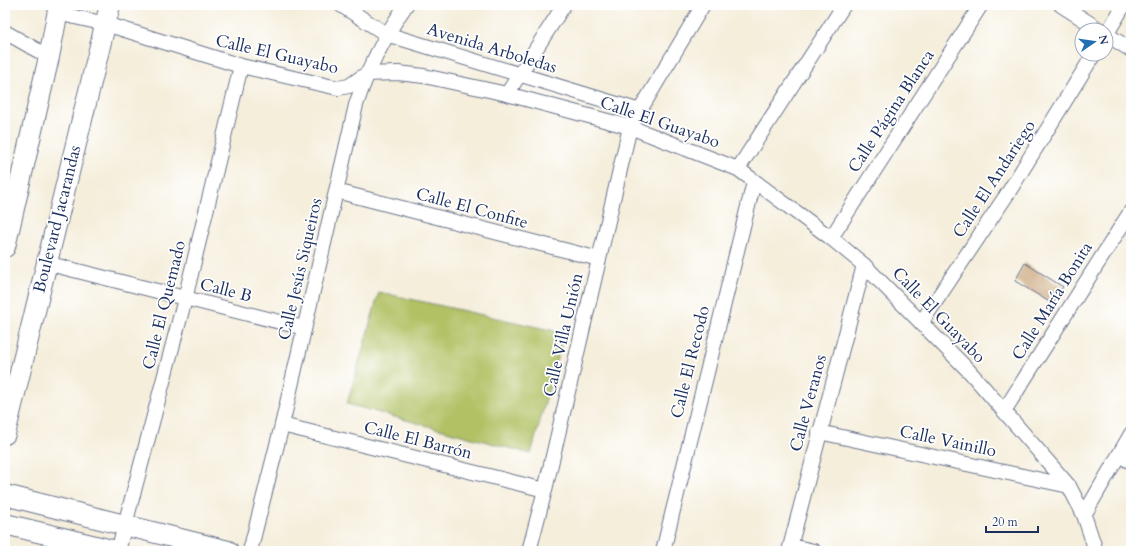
<svg xmlns="http://www.w3.org/2000/svg" width="1136" height="556" font-family="Cardo,serif">
<rect width="100%" height="100%" fill="#fff"/>
<filter id="ink" filterUnits="userSpaceOnUse"><feTurbulence type="fractalNoise" baseFrequency=".025" numOctaves="2"/><feDisplacementMap in="SourceGraphic" scale="8" xChannelSelector="R" yChannelSelector="G"/><feConvolveMatrix kernelMatrix="1 2 1 2 8 2 1 2 1" color-interpolation-filters="sRGB"/></filter>
<filter id="wash" filterUnits="userSpaceOnUse"><feTurbulence type="fractalNoise" baseFrequency=".012" numOctaves="4" result="noise"/><feDisplacementMap in="SourceGraphic" scale="16" xChannelSelector="R" yChannelSelector="G"/><feGaussianBlur stdDeviation="0.9" result="paint"/><feColorMatrix in="noise" values="0 0 0 0 0 0 0 0 0 0 0 0 0 0 0 0 0 1.4 0 .05"/><feComposite in="paint" operator="in"/></filter>
<g filter="url(#wash)">
<rect width="100%" height="100%" fill="#f5eedb"/>
<path fill="#b1c164" stroke="#667861" d="M379,292L564,333L531,454L347,404Z"/>
<g id="blocks">
<path fill="#cba87e" d="M1025,263L1063,287L1053,304L1015,281Z"/>
</g>
</g>
<g filter="url(#ink)">
<use href="#blocks" fill-opacity="0" stroke="#67728a" stroke-width="1"/>
<g fill="none" stroke-linecap="round" stroke-linejoin="round">
<g stroke="#67728a" stroke-width="16">
<g id="street">
<path d="M341,5L386,34L640,111"/>
<path d="M1061,5L1100,30"/>
<path d="M57,13L106,24L241,66L338,88L349,86L366,74L398,73L424,76L507,94L630,127L738,169L831,238L864,265L970,372L1069,486L1084,515L1096,551"/>
<path d="M5,32L49,57"/>
<path d="M1106,34L1131,50"/>
<path d="M1106,35L1124,5"/>
<path d="M507,94L564,5"/>
<path d="M738,169L844,5"/>
<path d="M336,191L599,259"/>
<path d="M831,238L981,5"/>
<path d="M46,263L304,328"/>
<path d="M921,323L1008,193L1094,54"/>
<path d="M1004,411L1131,211"/>
<path d="M282,425L545,490"/>
<path d="M819,432L1069,486"/>
<path d="M1119,455L1131,462"/>
<path d="M1084,515L1131,434"/>
<path d="M791,546L814,551"/>
<path d="M118,551L185,299L241,66"/>
<path d="M250,551L282,425L356,105C368,68 384,37 406,5"/>
<path d="M529,551L545,490L630,127L703,5"/>
<path d="M663,551L754,182"/>
<path d="M789,551L864,265"/>
</g>
</g>
<g stroke="#67728a" stroke-width="22">
<g id="secondary">
<path d="M5,247L49,57L59,5"/>
<path d="M5,434L110,5"/>
<path d="M5,495L228,551"/>
<path d="M5,524L116,551"/>
</g>
</g>
<use href="#street" stroke="#fff" stroke-width="14"/>
<use href="#secondary" stroke="#fff" stroke-width="20"/>
</g>
</g>
<g text-anchor="middle" dominant-baseline="central" stroke-width="3.5" stroke-linejoin="round" paint-order="stroke">
<g font-size="17" fill="#1b2f5e" stroke="#fff">
<text transform="translate(492 48) rotate(17)">Avenida Arboledas</text>
<text transform="translate(277 54) rotate(13)">Calle El Guayabo</text>
<text transform="translate(891 111) rotate(-57)">Calle Página Blanca</text>
<text transform="translate(660 122) rotate(19)">Calle El Guayabo</text>
<text transform="translate(994 179) rotate(-57)">Calle El Andariego</text>
<text transform="translate(472 208) rotate(15)">Calle El Confite</text>
<text transform="translate(57 219) rotate(-76)">Boulevard Jacarandas</text>
<text transform="translate(300 269) rotate(-77)">Calle Jesús Siqueiros</text>
<text transform="translate(226 290) rotate(14)">Calle B</text>
<text transform="translate(1052 301) rotate(-58)">Calle María Bonita</text>
<text transform="translate(164 305) rotate(-76)">Calle El Quemado</text>
<text transform="translate(939 315) rotate(46)">Calle El Guayabo</text>
<text transform="translate(563 335) rotate(-77)">Calle Villa Unión</text>
<text transform="translate(690 362) rotate(-76)">Calle El Recodo</text>
<text transform="translate(808 403) rotate(-75)">Calle Veranos</text>
<text transform="translate(418 440) rotate(14)">Calle El Barrón</text>
<text transform="translate(948 441) rotate(12)">Calle Vainillo</text>
</g>
</g>
<rect width="1136" height="556" fill="none" stroke="#fff" stroke-width="20"/>
<g transform="translate(1094 42) rotate(77)"><circle r="19" fill="#ffffff" stroke="#a4acbf"/>
<path d="M0-3L7 15L0 10L-7 15Z" fill="#1f6fb2"/>
<text y="-6" font-size="11" font-weight="bold" text-anchor="middle" fill="#1b2f5e">N</text>
</g>
<path d="M986 526v6h52v-6" fill="none" stroke="#1b2f5e" stroke-width="2"/>
<text x="992" y="526" font-size="12" fill="#1b2f5e" stroke="#ffffff" stroke-width="3" paint-order="stroke">20 m</text>
</svg>
